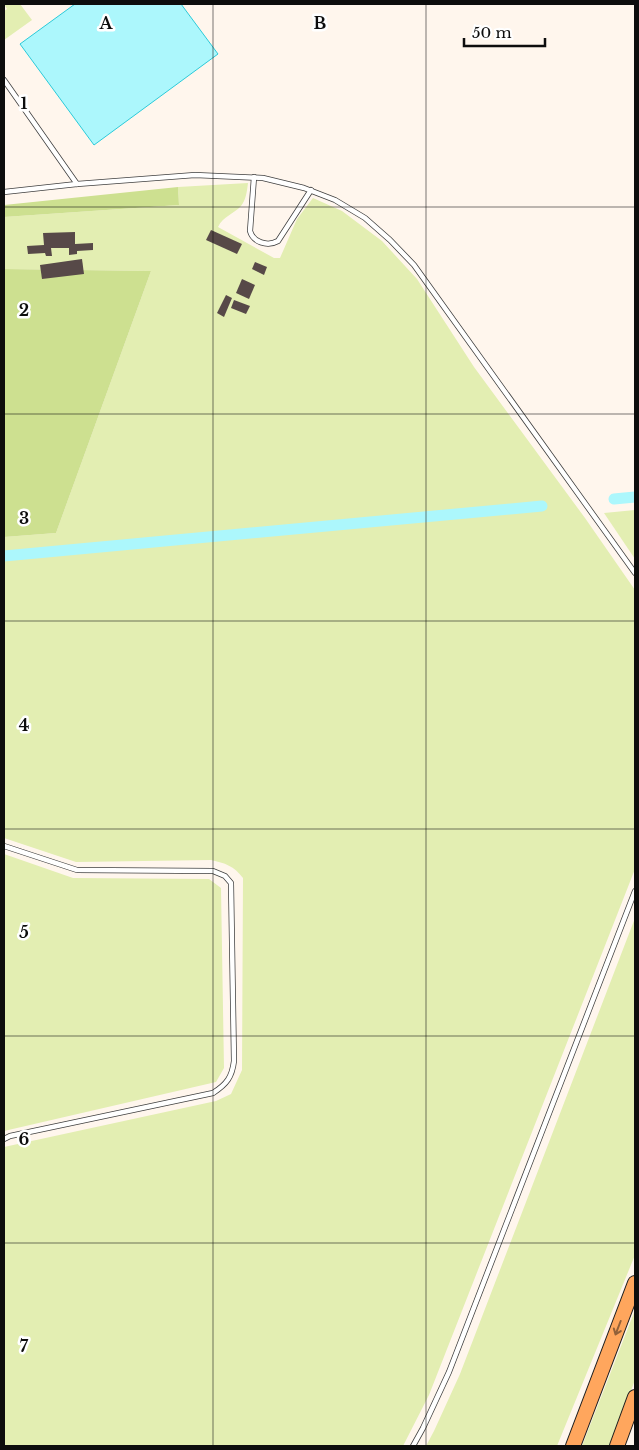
<svg xmlns="http://www.w3.org/2000/svg" width="639" height="1450" font-family="'Libre Baskerville',serif">
<rect width="100%" height="100%" fill="#fff6ed"/>
<g fill="#e3eeb2">
<path d="M4,4H20L32,20L4,40V11L7,9Z"/>
<path d="M248,183C247,191 246,200 241,206C234,214 223,216 218,227L274,258H280L297,219L313,198L342,211L382,241L417,279L474,367L585,518L635,590V869L429,1395L403,1446H4V1147L216,1101L231,1094L242,1070L243,878C234,866 225,863 211,860L76,862L4,838V537L56,533L151,271L4,269V217L179,205L178,187Z"/>
<path d="M635,510V559L604,513Z"/>
<path d="M4,854L73,878L209,879L221,888L224,1068L216,1082L4,1131Z"/>
<path d="M635,918V1255L557,1446H426L434,1431L460,1374Z"/>
<path d="M635,1310V1380L610,1446H582Z"/>
</g>
<g fill="#cde090">
<path d="M178,187L179,205L4,217V205Z"/>
<path d="M4,269L151,271L56,533L4,537Z"/>
</g>
<path fill="#acf7fc" stroke="#2bcbda" d="M75,4H181L218,54L94,145L20,44Z"/>
<g fill="none" stroke-linecap="round" stroke-linejoin="round">
<g stroke="#acf7fc" stroke-width="11">
<path d="M614,499L635,497"/>
<path d="M4,556L542,506"/>
</g>
</g>
<g fill="#574948">
<path d="M211,230L242,244L237,254L206,240Z"/>
<path d="M75,232V244L93,243V250L77,251V254L69,255V248H51L52,256H46L45,253L28,254L27,246L44,245L43,233Z"/>
<path d="M82,259L84,274L42,279L40,265Z"/>
<path d="M255,262L267,267L264,275L252,269Z"/>
<path d="M242,279L255,285L249,299L236,293Z"/>
<path d="M226,295L232,298L224,317L217,313Z"/>
<path d="M234,300L250,306L246,314L231,308Z"/>
</g>
<g fill="none" stroke-linecap="round" stroke-linejoin="round">
<g stroke="#404040" stroke-width="6">
<g id="lane">
<path d="M4,80L77,184"/>
<path d="M254,177L250,231C253,242 267,247 278,241L311,190"/>
<path d="M4,192L77,184L195,175L263,178L304,188L335,200L365,218L390,240L414,265L635,573"/>
<path d="M4,846L77,870L213,871L225,876L231,883L234,1061C232,1077 227,1084 213,1093L10,1136L4,1139"/>
<path d="M413,1446L423,1428L449,1372L635,891"/>
</g>
</g>
<g stroke="#1e1e1e" stroke-width="16">
<g id="primary">
<path d="M573,1446L635,1283"/>
<path d="M617,1446L635,1397"/>
</g>
</g>
<use href="#lane" stroke="#fff" stroke-width="4.5"/>
<use href="#primary" stroke="#ffa65d" stroke-width="14"/>
</g>
<defs><path id="oneway-shaft" d="M-6 0H5M1.5-3L5.5 0L1.5 3" fill="none" stroke-width="1.6" stroke-linecap="round" stroke-linejoin="round" transform="scale(1.25)"/></defs>
<use stroke="#926139" href="#oneway-shaft" transform="translate(618 1328) rotate(111)"/>
<path fill="none" stroke="#0d0d0d" stroke-width="1" stroke-opacity="0.55" d="M213,4V1446M426,4V1446M4,207H635M4,414H635M4,621H635M4,829H635M4,1036H635M4,1243H635"/>
<g font-size="16" text-anchor="middle" font-weight="bold" fill="#0d0d0d" stroke="#fff" stroke-width="5" stroke-linejoin="round" paint-order="stroke">
<text x="106" y="29">A</text>
<text x="320" y="29">B</text>
<text x="24" y="109">1</text>
<text x="24" y="316">2</text>
<text x="24" y="524">3</text>
<text x="24" y="731">4</text>
<text x="24" y="938">5</text>
<text x="24" y="1145">6</text>
<text x="24" y="1352">7</text>
</g>
<rect width="639" height="1450" fill="none" stroke="#0d0d0d" stroke-width="10"/>
<path d="M464 38v8h81v-8" fill="none" stroke="#0d0d0d" stroke-width="2.5"/>
<text x="472" y="38" font-size="15" fill="#0d0d0d" stroke="#ffffff" stroke-width="4" paint-order="stroke">50 m</text>
</svg>
